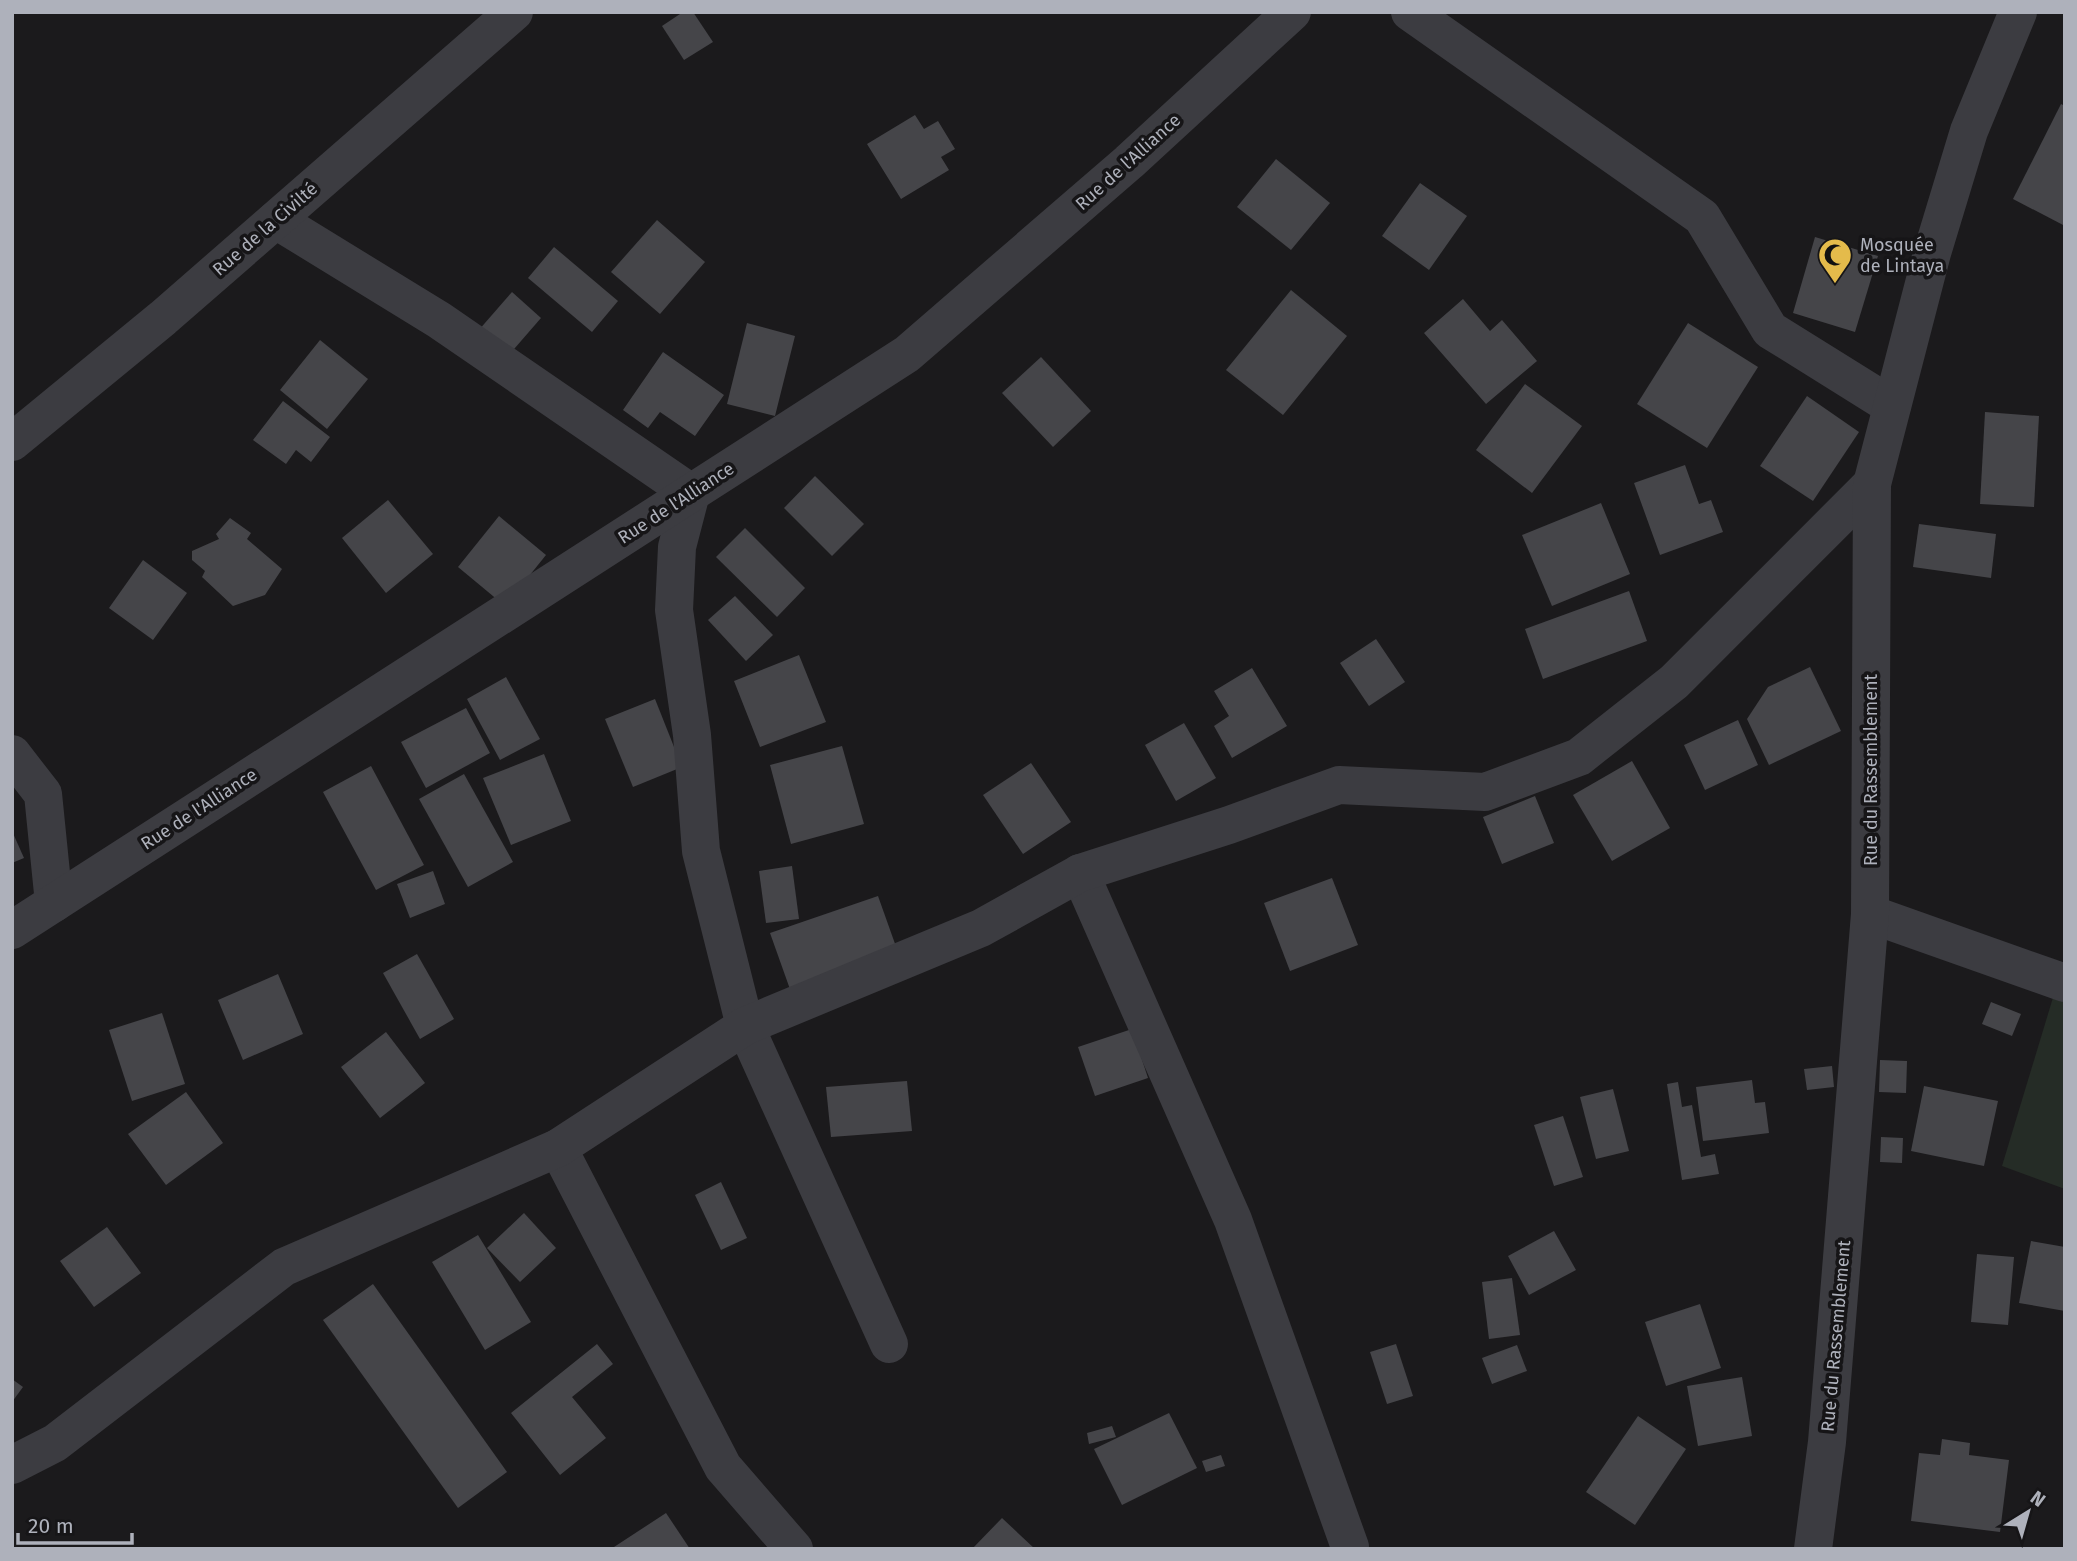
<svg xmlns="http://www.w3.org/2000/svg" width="2077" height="1561" font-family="'Fira Sans',sans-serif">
<rect width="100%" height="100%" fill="#1b1a1c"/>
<path fill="#252c26" d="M2058,981L2065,985V1189L2002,1166Z"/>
<g fill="#454549">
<path d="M683,12H693L713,42L684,60L662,26Z"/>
<path d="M2061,104L2065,106V226L2013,199Z"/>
<path d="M915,115L924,129L938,121L955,149L941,157L949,170L901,199L867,144Z"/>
<path d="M1276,159L1330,203L1291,250L1237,207Z"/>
<path d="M1420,183L1467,216L1429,270L1382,236Z"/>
<path d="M657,220L705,262L660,314L611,272Z"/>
<path d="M1815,237L1878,256L1855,332L1793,313Z"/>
<path d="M554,247L618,301L592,332L528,278Z"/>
<path d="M1291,290L1347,336L1283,415L1226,370Z"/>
<path d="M512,292L541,318L508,356L478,331Z"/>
<path d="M1463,299L1490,331L1502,320L1537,361L1486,404L1424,333Z"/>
<path d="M747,323L795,336L775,416L727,404Z"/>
<path d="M1688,323L1758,367L1707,448L1637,404Z"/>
<path d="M320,340L368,379L327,429L280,390Z"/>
<path d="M663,352L724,395L695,436L660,412L648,428L623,410Z"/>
<path d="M1041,357L1091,411L1053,447L1002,393Z"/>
<path d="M1525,384L1582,426L1532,493L1476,450Z"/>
<path d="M1807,396L1859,432L1813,501L1760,466Z"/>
<path d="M283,401L330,437L311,462L296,450L286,464L253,440Z"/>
<path d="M1985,412L2039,416L2034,507L1980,504Z"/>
<path d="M1685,465L1699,504L1711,500L1723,532L1660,555L1634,483Z"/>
<path d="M815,476L864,524L832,556L784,508Z"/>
<path d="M388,500L433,554L386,593L342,538Z"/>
<path d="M1601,503L1630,574L1552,606L1522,535Z"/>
<path d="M499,516L546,555L505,606L458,567Z"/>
<path d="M230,518L251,533L247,539L282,569L265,595L233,606L202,577L205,571L192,560V551L219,539L216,534Z"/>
<path d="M1919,524L1996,534L1991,578L1913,567Z"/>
<path d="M745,528L805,588L777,617L716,557Z"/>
<path d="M143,560L187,593L153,640L109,608Z"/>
<path d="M1629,591L1647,641L1543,679L1525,629Z"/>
<path d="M735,596L773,635L746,661L708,620Z"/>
<path d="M1376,639L1405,682L1369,706L1340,663Z"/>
<path d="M799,655L826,722L760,747L734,681Z"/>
<path d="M1810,667L1841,731L1769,765L1747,719L1768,687Z"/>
<path d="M1252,668L1287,726L1232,758L1214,726L1229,716L1214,691Z"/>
<path d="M506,677L540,739L500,760L467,699Z"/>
<path d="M655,699L682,767L633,787L605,719Z"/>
<path d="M466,708L490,753L426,788L401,742Z"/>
<path d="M1738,720L1758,765L1705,790L1684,745Z"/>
<path d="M1184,723L1216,778L1176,801L1145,745Z"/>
<path d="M842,746L864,824L791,844L770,765Z"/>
<path d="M544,754L571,821L511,845L483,778Z"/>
<path d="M1632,761L1670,828L1612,861L1573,795Z"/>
<path d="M1031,763L1071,822L1023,854L983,795Z"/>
<path d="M371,766L424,865L376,890L323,792Z"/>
<path d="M464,774L513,862L468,887L419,799Z"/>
<path d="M1535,796L1554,843L1502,864L1483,817Z"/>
<path d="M12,831L24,858L12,863Z"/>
<path d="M792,866L799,919L766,923L759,871Z"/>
<path d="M433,871L445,904L410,918L397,884Z"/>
<path d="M1332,878L1358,945L1290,971L1264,903Z"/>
<path d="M878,896L899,955L791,992L770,933Z"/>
<path d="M417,954L454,1019L420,1039L383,973Z"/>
<path d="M278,974L303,1034L243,1060L218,1000Z"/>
<path d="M1991,1002L2021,1014L2012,1036L1982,1024Z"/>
<path d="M162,1013L185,1084L132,1101L109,1030Z"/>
<path d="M1132,1029L1148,1078L1095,1096L1078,1047Z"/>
<path d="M386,1032L425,1083L380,1118L341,1067Z"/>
<path d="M1880,1060L1907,1061L1906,1093L1879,1092Z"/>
<path d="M1832,1066L1834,1087L1807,1090L1804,1069Z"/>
<path d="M1752,1080L1755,1103L1765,1102L1769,1133L1703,1141L1696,1087Z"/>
<path d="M907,1081L912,1131L831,1137L826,1087Z"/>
<path d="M1678,1082L1682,1107L1692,1105L1701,1157L1715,1154L1719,1174L1682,1180L1667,1084Z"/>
<path d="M1924,1086L1998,1101L1984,1166L1911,1151Z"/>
<path d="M1613,1089L1629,1151L1596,1159L1580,1097Z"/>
<path d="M186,1092L223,1143L166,1185L128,1134Z"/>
<path d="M1563,1116L1583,1177L1554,1186L1534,1125Z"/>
<path d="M1881,1137L1903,1138L1902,1163L1880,1162Z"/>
<path d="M721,1182L747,1238L721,1250L695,1195Z"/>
<path d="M524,1213L556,1248L520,1282L487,1248Z"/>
<path d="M107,1227L141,1273L94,1307L60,1261Z"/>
<path d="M1554,1231L1576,1270L1529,1295L1508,1256Z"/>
<path d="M478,1235L531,1322L485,1350L432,1262Z"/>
<path d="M2031,1241L2065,1247V1311L2019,1303Z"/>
<path d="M1977,1254L2014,1257L2008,1325L1971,1322Z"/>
<path d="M1512,1278L1520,1335L1489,1339L1482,1282Z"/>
<path d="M373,1284L507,1472L458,1508L323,1320Z"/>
<path d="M1700,1304L1721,1368L1666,1386L1645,1322Z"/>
<path d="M597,1344L613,1364L572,1397L606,1438L560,1475L511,1413Z"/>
<path d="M1396,1344L1413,1396L1387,1404L1370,1352Z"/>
<path d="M1517,1345L1527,1371L1492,1384L1482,1358Z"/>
<path d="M1742,1377L1752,1436L1698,1446L1687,1386Z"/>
<path d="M12,1379L23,1387L12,1402Z"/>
<path d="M1169,1413L1197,1468L1122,1505L1094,1449Z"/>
<path d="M1638,1416L1686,1449L1635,1525L1586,1492Z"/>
<path d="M1112,1426L1116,1437L1089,1444L1087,1433Z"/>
<path d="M1942,1439L1970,1443L1969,1455L2009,1460L2000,1532L1911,1521L1919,1453L1940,1455Z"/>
<path d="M1221,1455L1225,1466L1206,1472L1202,1461Z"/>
<path d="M666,1513L690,1549H615L614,1547Z"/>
<path d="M1002,1518L1035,1549H972Z"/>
</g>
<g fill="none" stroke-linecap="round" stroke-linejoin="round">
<g stroke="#3c3c41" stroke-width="38">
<path d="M1410,12L1702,217L1770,330L1892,406"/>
<path d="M276,220L439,320L691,493L677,547L674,610L692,735L701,851L745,1026L889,1344"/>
<path d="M12,442L163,318L514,12"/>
<path d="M12,754L43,794L54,903"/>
<path d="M1080,873L1233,1220L1350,1547"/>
<path d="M1870,914L2065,983"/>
<path d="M12,930L907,354L1129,162L1292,12"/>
<path d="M558,1148L723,1467L794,1549"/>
<path d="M12,1465L55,1443L284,1267L558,1148L745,1026L981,928L1080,873L1229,825L1339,785L1485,792L1579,757L1674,682L1872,484"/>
<path d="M1813,1549L1827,1442L1870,914L1872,484L1932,253L1969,131L2018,12"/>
</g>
</g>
<defs>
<g id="mosque-pin" transform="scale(1.75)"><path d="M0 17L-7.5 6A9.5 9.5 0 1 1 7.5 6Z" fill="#e4bb4b" stroke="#161517"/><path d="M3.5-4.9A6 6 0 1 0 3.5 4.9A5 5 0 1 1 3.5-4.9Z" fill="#111"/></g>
</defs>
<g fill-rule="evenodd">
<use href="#mosque-pin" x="1835" y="255"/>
</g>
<g text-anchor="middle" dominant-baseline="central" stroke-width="7" stroke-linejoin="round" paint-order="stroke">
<g font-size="18" fill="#aeb1bb" stroke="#161517">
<text transform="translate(1128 162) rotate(-42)">Rue de l'Alliance</text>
<text transform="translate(265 229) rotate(-41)">Rue de la Civilté</text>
<text transform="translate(676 503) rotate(-33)">Rue de l'Alliance</text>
<text transform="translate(1871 770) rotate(-90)">Rue du Rassemblement</text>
<text transform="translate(199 809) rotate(-33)">Rue de l'Alliance</text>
<text transform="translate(1836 1336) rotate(-85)">Rue du Rassemblement</text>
</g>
<g font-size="18" fill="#aeb1bb" stroke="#161517" text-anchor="start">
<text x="1860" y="245">Mosquée<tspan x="1860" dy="21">de Lintaya</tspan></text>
</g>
</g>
<rect width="2077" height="1561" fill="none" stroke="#aeb1bb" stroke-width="28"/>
<g transform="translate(2028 1512) rotate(37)" stroke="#161517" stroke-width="5" paint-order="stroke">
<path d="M0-5L12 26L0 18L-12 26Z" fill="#aeb1bb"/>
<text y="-10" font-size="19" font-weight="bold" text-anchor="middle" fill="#aeb1bb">N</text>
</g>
<path d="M18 1533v10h114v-10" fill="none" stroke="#aeb1bb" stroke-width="3.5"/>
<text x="28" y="1533" font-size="21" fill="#aeb1bb" stroke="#161517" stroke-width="5" paint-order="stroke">20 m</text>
</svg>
